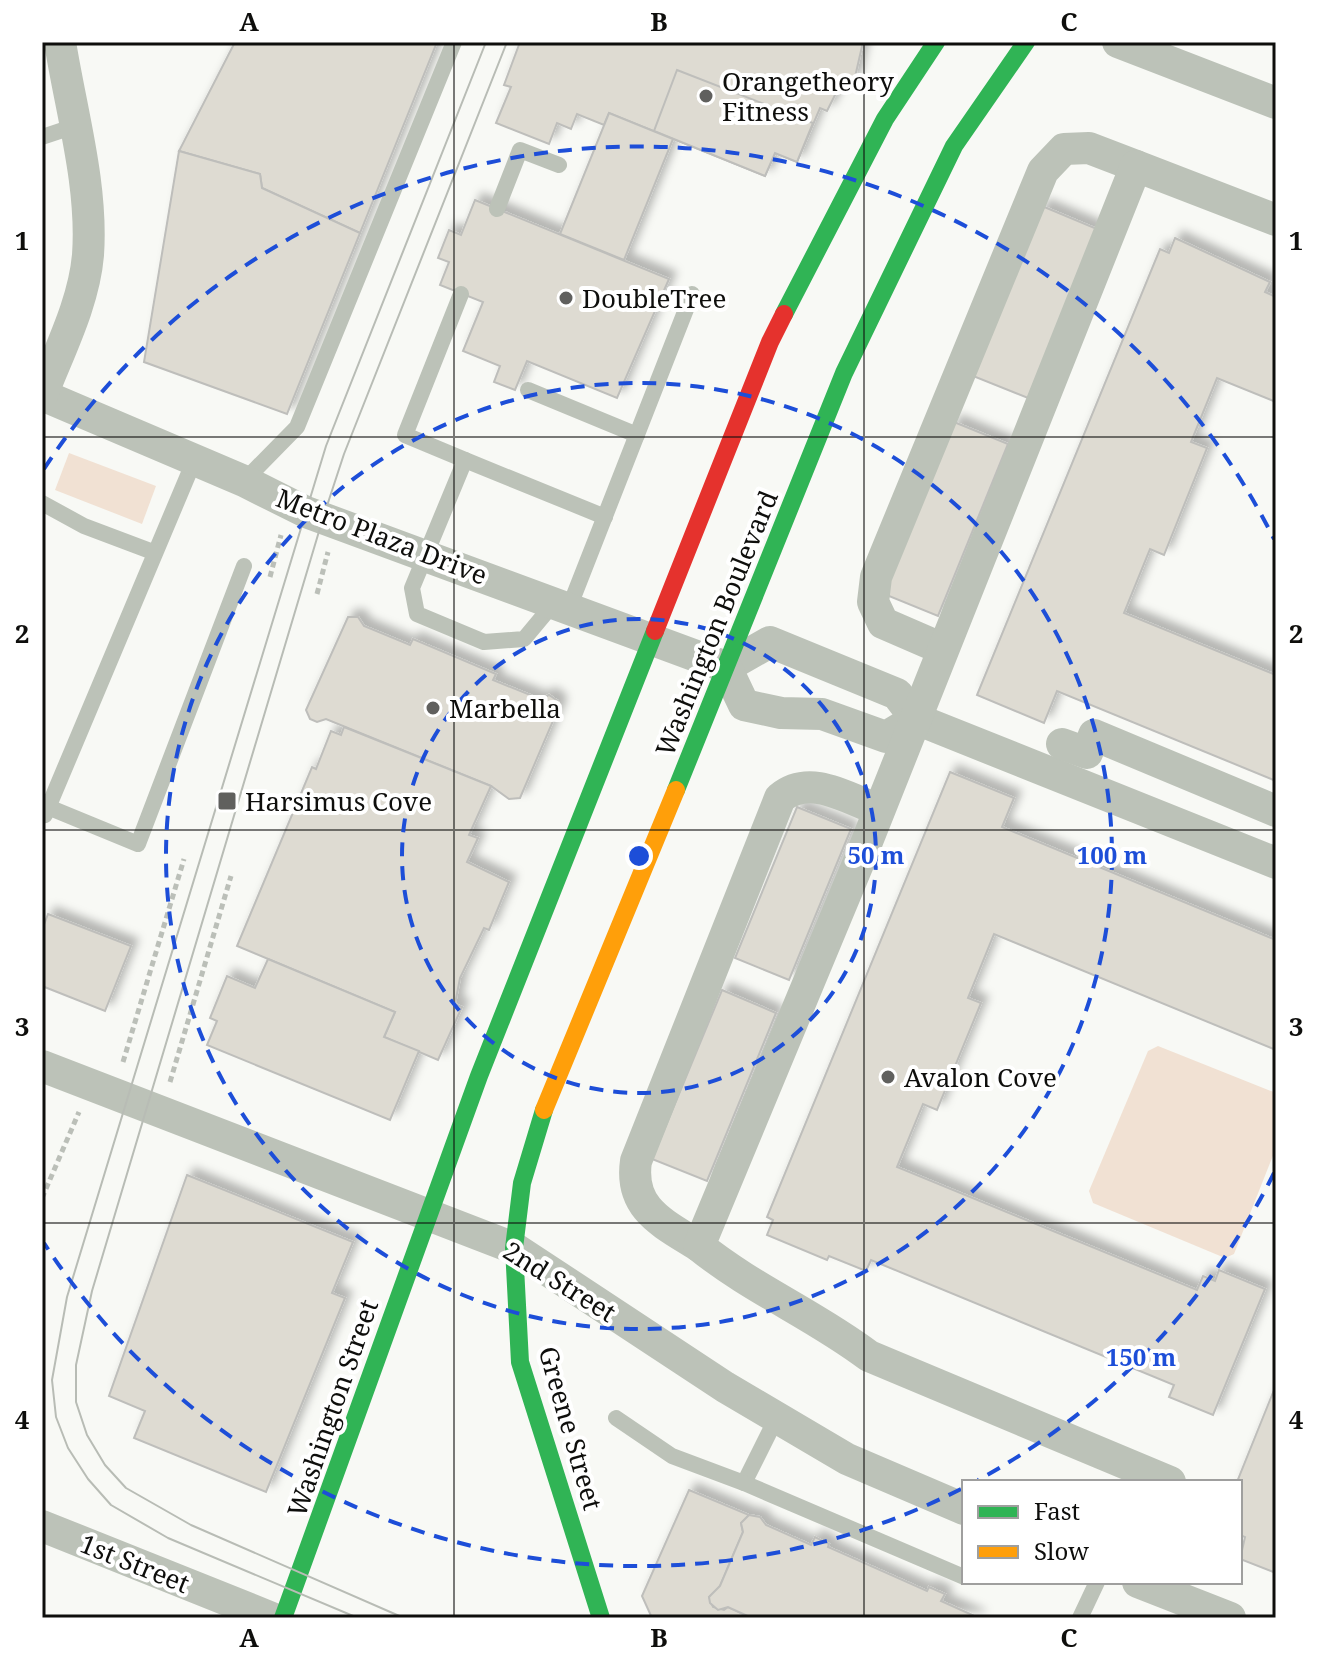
<svg xmlns="http://www.w3.org/2000/svg" width="1318" height="1660" font-family="'Noto Serif',serif">
<defs>
<filter id="shadow"><feDropShadow dx="7" dy="-7" stdDeviation="4" flood-color="#0004"/></filter>
</defs>
<rect width="100%" height="100%" fill="#f8f9f5"/>
<g fill="#f1e1d3">
<path d="M69,453L156,486L142,524L55,490Z"/>
<path d="M1158,1046L1276,1093V1148L1234,1254L1225,1258L1093,1203L1089,1191L1148,1051Z"/>
</g>
<g fill="#dedbd2" stroke="#bebebb" stroke-width="2" filter="url(#shadow)">
<path d="M235,42H437L360,233L262,188L260,174L179,151Z"/>
<path d="M520,42H863L855,77L845,87L840,85L827,111L820,108L797,162L775,153L765,176L609,113L604,125L577,114L571,129L557,123L549,144L496,123L511,87L504,85Z"/>
<path d="M677,70L813,123L797,162L775,153L765,176L654,131Z"/>
<path d="M609,113L673,139L624,260L560,234Z"/>
<path d="M179,151L260,174L262,188L360,233L287,414L144,362Z"/>
<path d="M475,200L669,279L617,398L527,361L515,390L494,382L500,366L463,351L483,302L440,285L449,262L438,258L449,230L461,235Z"/>
<path d="M1042,206L1097,229L1028,398L973,376Z"/>
<path d="M1175,238L1270,282L1265,292L1276,297V402L1217,378L1191,442L1207,448L1164,555L1150,549L1124,613L1276,675V781L1057,691L1044,723L977,695L1160,249L1169,253Z"/>
<path d="M954,422L1008,444L938,616L884,594Z"/>
<path d="M348,617H358L364,626L410,645L413,639L496,674L493,680L540,699L549,695L558,701L559,707L520,798L509,799L491,786L326,719L317,722L310,719L306,710Z"/>
<path d="M344,727L491,786L469,835L478,838L467,862L509,882L489,930L484,928L460,978L455,1004L462,1007L438,1060L384,1037L395,1012L237,946L312,767L316,769L331,731L341,735Z"/>
<path d="M950,772L1014,798L1002,827L1276,940V1050L994,934L968,998L981,1003L937,1110L923,1104L897,1167L1197,1290L1203,1276L1215,1281L1219,1270L1265,1289L1213,1415L1169,1397L1174,1385L871,1260L866,1271L829,1256L827,1260L767,1235L773,1220L767,1217Z"/>
<path d="M797,807L851,829L789,980L735,958Z"/>
<path d="M48,914L131,946L105,1011L42,986V930Z"/>
<path d="M268,959L395,1012L384,1037L419,1051L390,1120L207,1045L217,1021L210,1018L227,976L255,988Z"/>
<path d="M722,990L776,1013L707,1181L652,1159Z"/>
<path d="M187,1175L353,1242L332,1293L345,1298L266,1492L134,1438L145,1411L109,1396Z"/>
<path d="M1276,1385V1573L1240,1559L1245,1537L1240,1535L1237,1482Z"/>
<path d="M689,1490L749,1515L741,1523L743,1532L720,1586L709,1597L713,1607L724,1610L728,1607L752,1618H652L642,1596Z"/>
<path d="M749,1515L760,1517L766,1525L811,1545L815,1537L829,1544L828,1547L927,1591L929,1587L945,1594L941,1601L979,1618H752L728,1607L718,1610L710,1603L709,1597L720,1586L743,1532L741,1523Z"/>
</g>
<g fill="none" stroke-linecap="round" stroke-linejoin="round">
<g stroke="#bbbfb8" stroke-width="5" stroke-dasharray="6 4" stroke-linecap="butt">
<path d="M270,577L281,535"/>
<path d="M317,594L328,552"/>
<path d="M123,1062L184,859"/>
<path d="M170,1082L231,876"/>
<path d="M42,1198L79,1112"/>
</g>
<g stroke="#bcc2b8" stroke-width="16">
<path d="M42,137L75,126"/>
<path d="M497,209L520,150L559,165"/>
<path d="M461,294L405,435L465,460"/>
<path d="M528,390L637,435"/>
<path d="M244,481L297,427L454,42"/>
<path d="M42,503L84,526L153,552"/>
<path d="M554,603L524,639L484,642L417,614L412,588L465,460L605,517"/>
<path d="M569,608L692,294"/>
<path d="M45,815L194,461"/>
<path d="M42,816L48,807L138,844L244,566"/>
<path d="M616,1418L672,1456L744,1483L777,1417"/>
<path d="M744,1483L964,1577"/>
<path d="M1080,1618L1097,1582"/>
</g>
<g stroke="#bcc2b8" stroke-width="32">
<path d="M1118,42L1276,103"/>
<path d="M42,395L244,481L306,512L726,667"/>
<path d="M42,395C59,351 84,303 88,255C93,185 71,111 60,42"/>
<path d="M943,649L883,623L873,602L876,577L1043,171L1064,149L1089,148L1136,166"/>
<path d="M726,667L770,642L897,694L916,719L1276,863"/>
<path d="M726,667L744,705L781,713L822,714L886,737L916,719"/>
<path d="M1062,744L1087,753L1094,735L1276,811"/>
<path d="M42,1066L514,1248L725,1387L847,1459L964,1509"/>
<path d="M699,1246C663,1223 629,1209 636,1161L780,798C810,773 847,798 879,810"/>
<path d="M1170,1482L869,1356C815,1315 752,1289 699,1246L860,859L1136,166L1276,220"/>
<path d="M42,1526L272,1618"/>
<path d="M1138,1582L1230,1618"/>
</g>
<g stroke="#30b455" stroke-width="18">
<path d="M784,314L885,119L936,42"/>
<path d="M676,790L844,373L954,146L1026,42"/>
<path d="M544,1110L522,1183L514,1248L520,1362L601,1618"/>
<path d="M283,1618L479,1076L655,631"/>
</g>
<path stroke="#ff9f0a" stroke-width="18" d="M544,1110L676,790"/>
<path stroke="#e5322d" stroke-width="18" d="M655,631L770,342L784,314"/>
<g stroke="#b8bcb5" stroke-width="2">
<path d="M358,1618L168,1538L111,1505L88,1479L68,1448L56,1417L52,1380L67,1297L326,446L486,42"/>
<path d="M404,1618L191,1525L126,1488L105,1465L87,1435L76,1402V1365L92,1291L323,518L344,454L507,42"/>
</g>
</g>
<path fill="none" stroke="#0e0e0c" stroke-width="2" stroke-opacity="0.55" d="M454,42V1618M864,42V1618M42,437H1276M42,830H1276M42,1223H1276"/>
<g fill="none" stroke="#1d4ed8" stroke-width="4" stroke-dasharray="14 10">
<circle cx="639" cy="856" r="237"/>
<circle cx="639" cy="856" r="473"/>
<path d="M1274 1173A710 710 0 0 1 978 1480M961 1489A710 710 0 0 1 44 1243M44 469A710 710 0 0 1 1274 539"/>
</g>
<g fill="#60605e" stroke="#fff" stroke-width="3">
<circle cx="706" cy="96" r="8"/>
<circle cx="566" cy="298" r="8"/>
<circle cx="433" cy="708" r="8"/>
<rect x="217" y="791" width="20" height="20" rx="4"/>
<circle cx="888" cy="1077" r="8"/>
</g>
<g text-anchor="middle" dominant-baseline="central" stroke-width="8" stroke-linejoin="round" paint-order="stroke">
<g font-size="26" fill="#0e0e0c" stroke="#fff" text-anchor="start">
<text x="722" y="81">Orangetheory<tspan x="722" dy="30">Fitness</tspan></text>
<text x="582" y="298">DoubleTree</text>
<text x="449" y="708">Marbella</text>
<text x="245" y="801">Harsimus Cove</text>
<text x="904" y="1077">Avalon Cove</text>
</g>
<g font-size="26" fill="#0e0e0c" stroke="#fff">
<text transform="translate(382 536) rotate(21)">Metro Plaza Drive</text>
<text transform="translate(716 623) rotate(-68)">Washington Boulevard</text>
<text transform="translate(560 1281) rotate(32)">2nd Street</text>
<text transform="translate(332 1408) rotate(-71)">Washington Street</text>
<text transform="translate(571 1428) rotate(74)">Greene Street</text>
<text transform="translate(135 1563) rotate(22)">1st Street</text>
</g>
</g>
<circle cx="639" cy="856" r="12" fill="#1d4ed8" stroke="#fff" stroke-width="4"/>
<g font-size="24" text-anchor="middle" font-weight="bold" fill="#1d4ed8" stroke="#fff" stroke-width="8" stroke-linejoin="round" paint-order="stroke">
<text x="876" y="864">50 m</text>
<text x="1112" y="864">100 m</text>
<text x="1141" y="1366">150 m</text>
</g>
<rect width="1318" height="1660" fill="none" stroke="#ffffff" stroke-width="88"/>
<rect x="962" y="1480" width="280" height="104" fill="#ffffff" stroke="#9f9f9e" stroke-width="2"/>
<rect x="978" y="1506" width="40" height="12" fill="#30b455" stroke="#9f9f9e" stroke-width="2"/>
<text x="1034" y="1520" font-size="24" fill="#0e0e0c">Fast</text>
<rect x="978" y="1546" width="40" height="12" fill="#ff9f0a" stroke="#9f9f9e" stroke-width="2"/>
<text x="1034" y="1560" font-size="24" fill="#0e0e0c">Slow</text>
<rect x="44" y="44" width="1230" height="1572" fill="none" stroke="#0e0e0c" stroke-width="3"/>
<g font-size="26" text-anchor="middle" font-weight="bold" fill="#0e0e0c">
<text x="249" y="31">A</text>
<text x="659" y="31">B</text>
<text x="1069" y="31">C</text>
<text x="22" y="250">1</text>
<text x="1296" y="250">1</text>
<text x="22" y="643">2</text>
<text x="1296" y="643">2</text>
<text x="22" y="1036">3</text>
<text x="1296" y="1036">3</text>
<text x="22" y="1429">4</text>
<text x="1296" y="1429">4</text>
<text x="249" y="1647">A</text>
<text x="659" y="1647">B</text>
<text x="1069" y="1647">C</text>
</g>
</svg>
